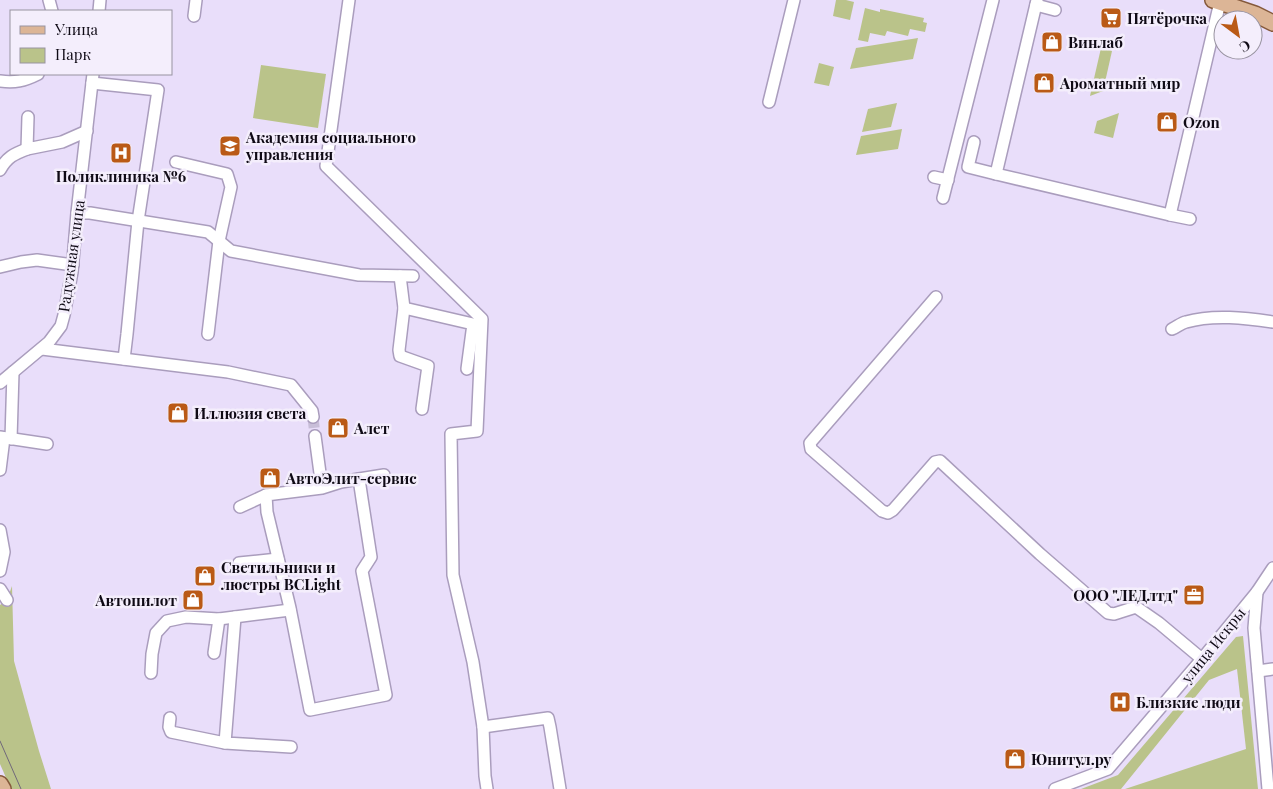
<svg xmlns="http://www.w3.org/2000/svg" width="1273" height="789" font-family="'Playfair Display',serif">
<rect width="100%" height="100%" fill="#e9defa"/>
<g fill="#bac38a">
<path d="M836,0H846L854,2L850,20L833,16Z"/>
<path d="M865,8L880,12V9L924,18L923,22L927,23L925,32L910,29L908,36L887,31L885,36L870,33L868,42L858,40Z"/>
<path d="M918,38L913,59L850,69L856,48Z"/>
<path d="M1101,48L1112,51L1103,91L1090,96Z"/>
<path d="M819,63L834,67L829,86L814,83Z"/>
<path d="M261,65L326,74L318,128L253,118Z"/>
<path d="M897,103L891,127L862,132L868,109Z"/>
<path d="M1119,113L1113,138L1094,133L1097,121Z"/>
<path d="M902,129L898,149L856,155L861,136Z"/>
<path d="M12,586L14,661L39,751L51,789H11L0,764V605L7,600Z"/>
<path d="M1243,636L1258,789H1125L1246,749L1237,669L1209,680L1121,789H1081L1118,775L1236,637Z"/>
</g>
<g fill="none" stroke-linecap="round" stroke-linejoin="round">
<path stroke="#c8bed8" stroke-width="11" stroke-dasharray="11 5.5" stroke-linecap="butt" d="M313,417L315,436"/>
<g stroke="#aa9dbd" stroke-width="14">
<g id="minor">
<path d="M49,0L52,11"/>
<path d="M349,0L326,166L482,319L477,431L451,434L453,575L473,662L483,727L485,776L487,789"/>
<path d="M1037,0L996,174L1170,215L1220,2"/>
<path d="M1036,5L1055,10"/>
<path d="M99,11L100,0"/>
<path d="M194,16L196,0"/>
<path d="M0,81C15,83 24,81 38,74"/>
<path d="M92,83L158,90L138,221L127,334L124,359"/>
<path d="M769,102L794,0"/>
<path d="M28,117L27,149L62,142L87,131"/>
<path d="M974,142L968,167L996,174"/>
<path d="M176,162L227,174L231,187L219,241L208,334"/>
<path d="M0,170C7,157 14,154 27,149"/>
<path d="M934,177L948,180"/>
<path d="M943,198L993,0"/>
<path d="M77,213H90L208,232L231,251L359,275L413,276"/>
<path d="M1170,215L1190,219"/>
<path d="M0,267L21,262L37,260L73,265"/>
<path d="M400,276L404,308L473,324L467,369"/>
<path d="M936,297L810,443L811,449L882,511L888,513L893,510L935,462L940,461L1040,554L1108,613L1114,614L1136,607L1159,623L1202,659"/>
<path d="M404,308L399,350L400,356L428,366L422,409"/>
<path d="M1172,329C1177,327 1181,323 1186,322C1213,314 1246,318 1273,322"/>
<path d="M42,349L228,372L291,385L312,411L313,417"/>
<path d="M0,383L49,342L61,326L64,315L72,272L77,213L93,74"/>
<path d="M315,436L322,488L341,482L359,479L362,499L371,557L362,571L386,695L310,710L290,608L267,512L266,495L322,488"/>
<path d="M0,437L47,444"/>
<path d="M11,439L13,372"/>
<path d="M0,470L4,438"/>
<path d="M359,479L384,475"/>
<path d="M240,507L266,495"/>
<path d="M0,530L4,552L0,571"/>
<path d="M239,563L278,559"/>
<path d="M0,589L7,600"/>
<path d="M1257,592L1254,628L1268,789"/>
<path d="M235,617L225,743L291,747"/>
<path d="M214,653L219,619"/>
<path d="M1258,671L1273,669"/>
<path d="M151,673L152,654L156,633L167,621L186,617L219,619L290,610"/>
<path d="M170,718L169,727L171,732L225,743"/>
<path d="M483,727L548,718L550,727L560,789"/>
<path d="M1055,789L1108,769L1202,659L1257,592L1273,568"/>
</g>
</g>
<g stroke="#85593b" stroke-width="18">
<g id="major">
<path d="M1213,0L1255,14L1273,23"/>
<path d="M0,784L3,789"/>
</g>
</g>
<use href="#minor" stroke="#fff" stroke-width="11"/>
<use href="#major" stroke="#dcb596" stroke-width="15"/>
<path stroke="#70687a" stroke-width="1" d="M0,741L21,789"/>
</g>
<defs>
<g id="supermarket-square" transform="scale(1.125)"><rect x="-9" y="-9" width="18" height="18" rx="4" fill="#ba5a16" stroke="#f4eefc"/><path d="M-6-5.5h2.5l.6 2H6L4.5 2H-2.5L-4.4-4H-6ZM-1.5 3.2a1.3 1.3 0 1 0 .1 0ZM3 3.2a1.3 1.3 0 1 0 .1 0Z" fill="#fff"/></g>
<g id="shop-square" transform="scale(1.125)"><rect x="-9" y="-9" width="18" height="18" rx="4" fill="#ba5a16" stroke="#f4eefc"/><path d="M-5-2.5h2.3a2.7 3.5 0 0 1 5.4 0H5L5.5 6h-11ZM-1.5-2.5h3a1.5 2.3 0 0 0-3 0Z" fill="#fff"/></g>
<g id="university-square" transform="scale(1.125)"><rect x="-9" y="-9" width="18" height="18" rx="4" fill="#ba5a16" stroke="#f4eefc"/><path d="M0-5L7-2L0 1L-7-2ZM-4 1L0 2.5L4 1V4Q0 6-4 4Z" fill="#fff"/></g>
<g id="hospital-square" transform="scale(1.125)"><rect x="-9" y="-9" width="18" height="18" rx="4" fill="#ba5a16" stroke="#f4eefc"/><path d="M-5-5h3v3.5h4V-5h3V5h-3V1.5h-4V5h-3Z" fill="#fff"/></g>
<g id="office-square" transform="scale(1.125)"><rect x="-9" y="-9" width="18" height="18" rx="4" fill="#ba5a16" stroke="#f4eefc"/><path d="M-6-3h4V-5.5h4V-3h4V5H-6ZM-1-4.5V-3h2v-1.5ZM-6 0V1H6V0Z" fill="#fff"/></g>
</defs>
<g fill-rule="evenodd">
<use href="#supermarket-square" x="1111" y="18"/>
<use href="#shop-square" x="1052" y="42"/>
<use href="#shop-square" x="1044" y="83"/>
<use href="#shop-square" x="1167" y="122"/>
<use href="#university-square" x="230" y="146"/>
<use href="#hospital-square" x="121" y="153"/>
<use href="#shop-square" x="178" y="413"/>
<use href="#shop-square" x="338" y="428"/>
<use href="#shop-square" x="270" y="478"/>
<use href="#shop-square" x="205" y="576"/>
<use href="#office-square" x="1194" y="595"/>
<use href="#shop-square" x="193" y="600"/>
<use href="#hospital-square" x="1120" y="702"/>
<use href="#shop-square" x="1015" y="759"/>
</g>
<g text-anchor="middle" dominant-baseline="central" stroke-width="5" stroke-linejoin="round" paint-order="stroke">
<g font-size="15" font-weight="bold" fill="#0f0a15" stroke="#f4eefc" text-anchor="start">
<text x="1127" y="18">Пятёрочка</text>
<text x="1068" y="42">Винлаб</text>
<text x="1060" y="83">Ароматный мир</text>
<text x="1183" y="122">Ozon</text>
<text x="246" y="137">Академия социального<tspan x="246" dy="17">управления</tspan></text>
<text x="121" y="176" text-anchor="middle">Поликлиника №6</text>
<text x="194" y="413">Иллюзия света</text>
<text x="354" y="428">Алет</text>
<text x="286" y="478">АвтоЭлит-сервис</text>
<text x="221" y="567">Светильники и<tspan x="221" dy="17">люстры BCLight</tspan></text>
<text x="1178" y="595" text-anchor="end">ООО "ЛЕДлтд"</text>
<text x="177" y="600" text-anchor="end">Автопилот</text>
<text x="1136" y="702">Близкие люди</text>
<text x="1031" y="759">Юнитул.ру</text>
</g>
<g font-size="15" fill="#0f0a15" stroke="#f4eefc">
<text transform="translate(71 256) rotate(-82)">Радужная улица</text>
<text transform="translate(1213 645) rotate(-51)">улица Искры</text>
</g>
</g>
<rect x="10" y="10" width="162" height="65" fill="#f4eefc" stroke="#9893a0"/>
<rect x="20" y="26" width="25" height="8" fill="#dcb596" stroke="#9893a0"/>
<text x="55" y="35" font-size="15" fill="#0f0a15">Улица</text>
<rect x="20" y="48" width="25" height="15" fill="#bac38a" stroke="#9893a0"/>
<text x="55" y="60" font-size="15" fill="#0f0a15">Парк</text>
<g transform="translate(1238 35) rotate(148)"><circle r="24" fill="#f4eefc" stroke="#9893a0"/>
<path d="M0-4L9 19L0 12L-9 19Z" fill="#ba5a16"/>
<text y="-8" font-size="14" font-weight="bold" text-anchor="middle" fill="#0f0a15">С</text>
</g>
</svg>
